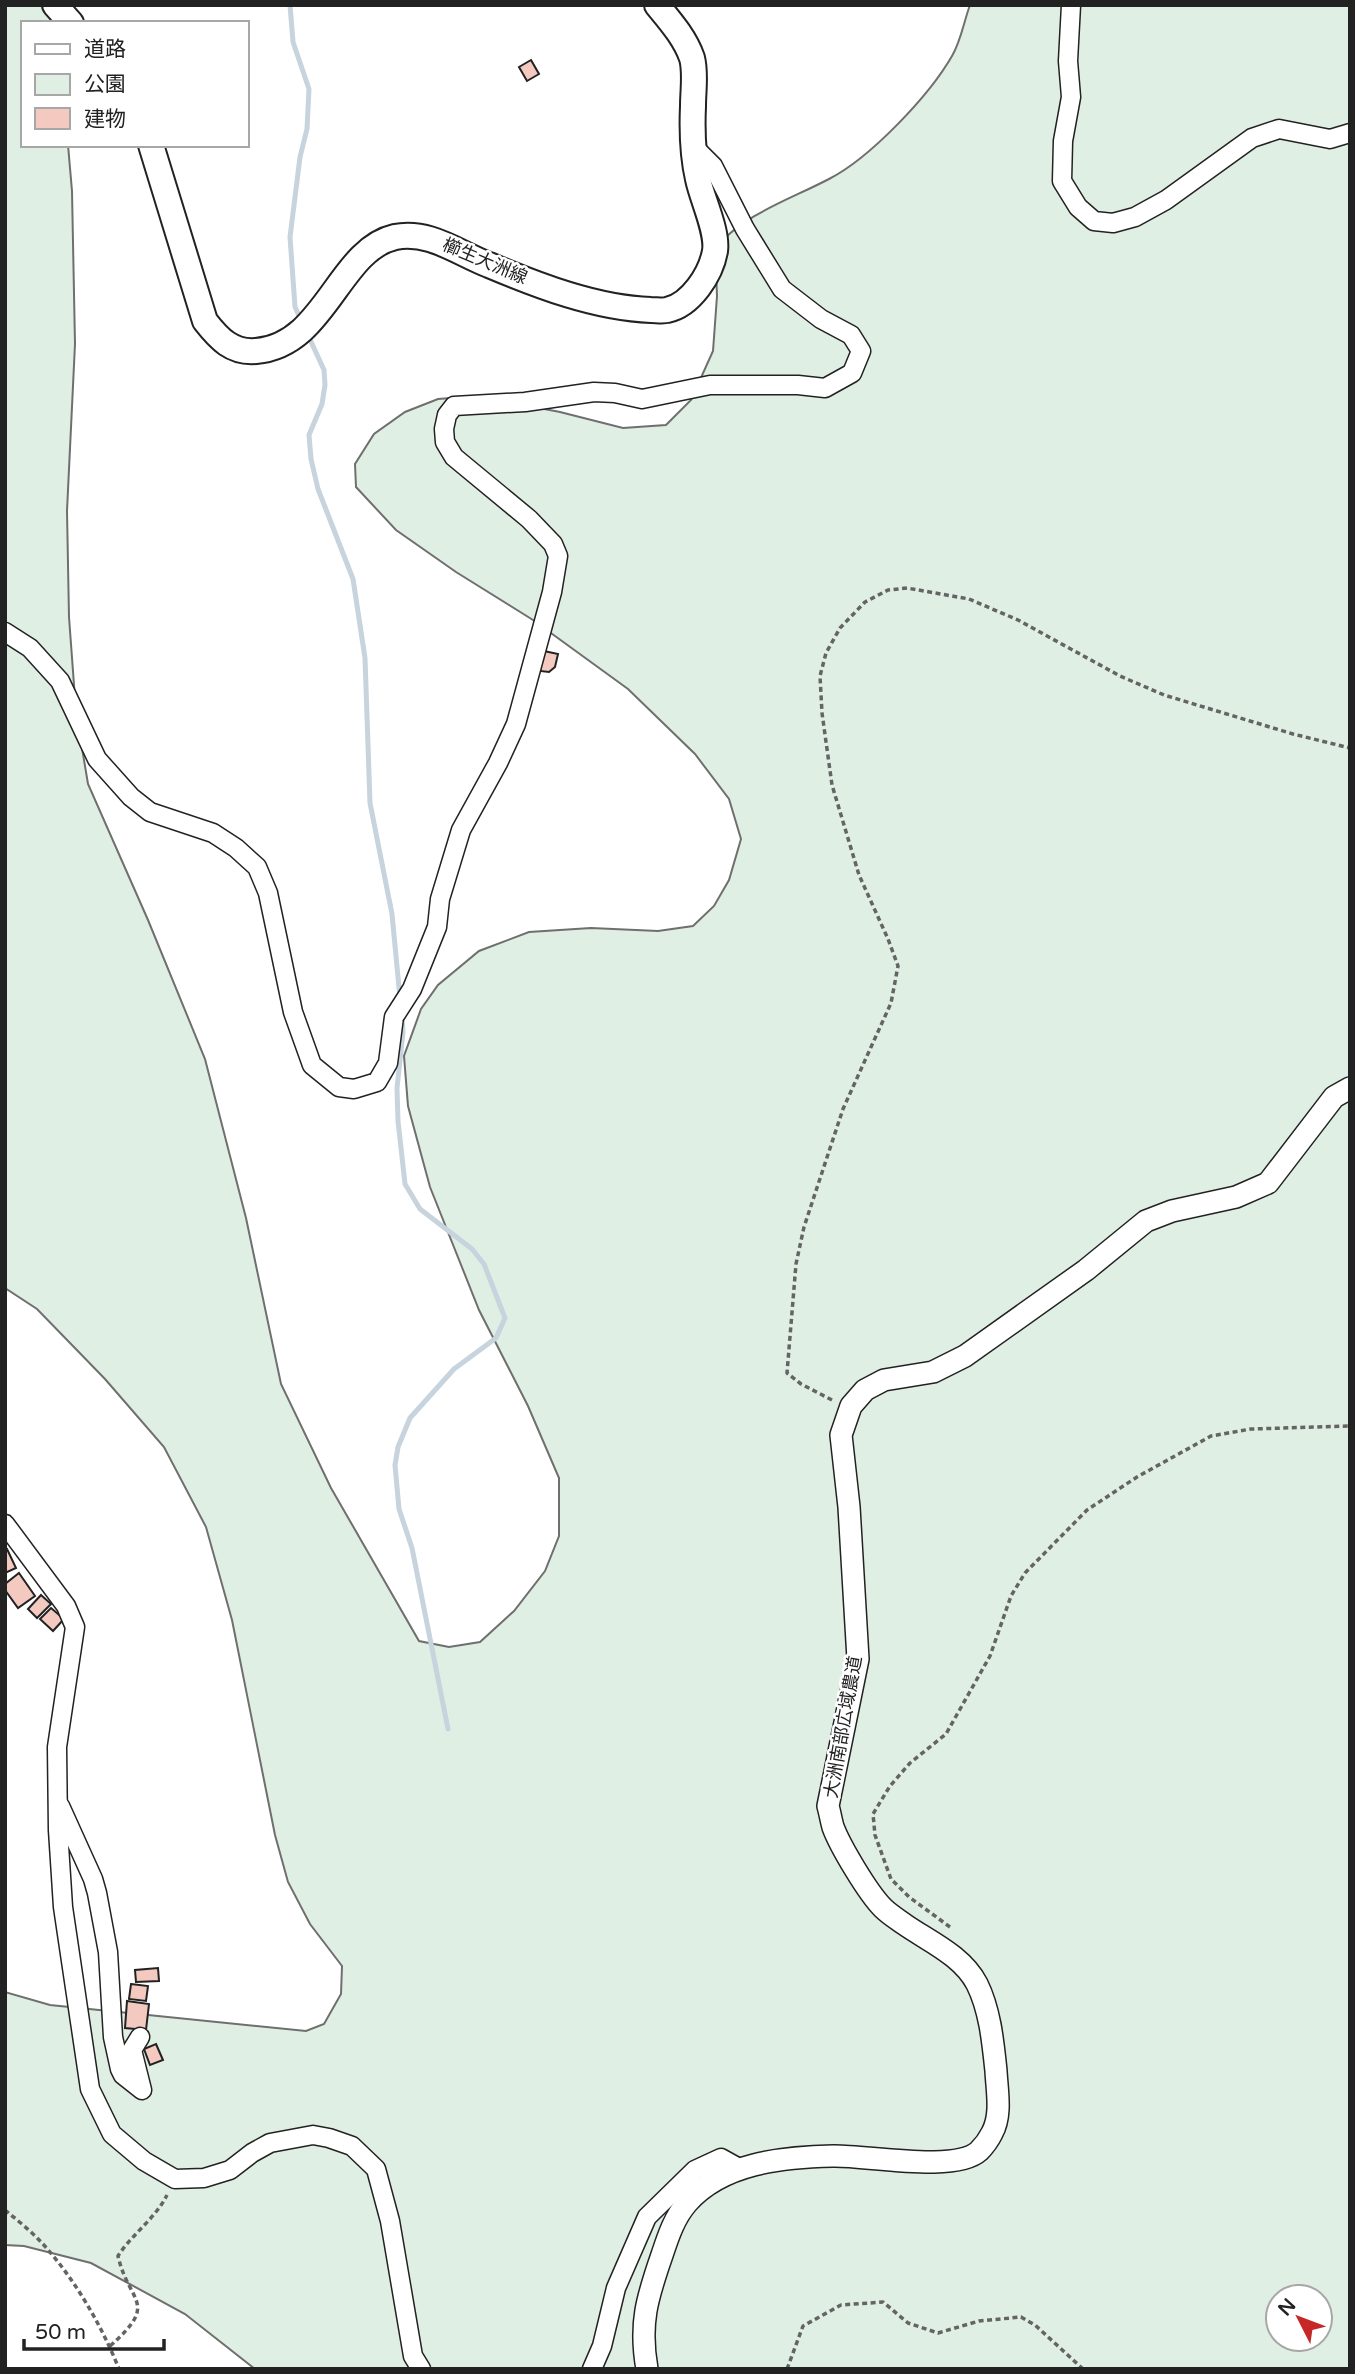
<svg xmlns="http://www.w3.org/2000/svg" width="1355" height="2374" font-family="'Varela Round','Noto Sans JP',sans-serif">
<rect width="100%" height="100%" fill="#fff"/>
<path fill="#e0efe3" stroke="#6f6f6f" stroke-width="2" fill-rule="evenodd" d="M5,5H52L55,23H23V145H68L72,191L75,344L67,511L69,617L76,712L88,784L148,920L205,1059L246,1218L281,1384L331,1488L419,1641L449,1647L480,1642L514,1611L545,1571L559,1536V1478L528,1406L479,1310L430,1187L408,1106L404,1056L421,1009L438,985L479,951L529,932L591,928L658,931L693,926L714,906L729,880L741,839L729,799L695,754L628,689L533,620L456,572L396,530L356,487L355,464L374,434L405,412L438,399L477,396L560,412L623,428L666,425L691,400L713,351L717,296L715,248C746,213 789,200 829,179C870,158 929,96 952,56C961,41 964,21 970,5H1350V2369H255L185,2314L91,2263L24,2246L5,2245V1992L50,2005L306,2031L324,2024L341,1994L342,1966L310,1924L288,1882L275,1835L232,1620L206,1527L164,1447L105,1379L37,1309L5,1288ZM1278,2297H1320V2339H1278Z"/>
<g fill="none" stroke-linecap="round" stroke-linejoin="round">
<g stroke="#c7d3dd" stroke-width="5">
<path d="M290,5L293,42L309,89L307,129L300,157L290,237L295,307L301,320"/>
<path d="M308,335L324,370L325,385L322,404L309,435L311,459L318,489L353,579L365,658L370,803L392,914L400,998"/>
<path d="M402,1018L403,1032L397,1088L398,1121L405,1184L420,1209L472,1249L484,1264L505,1318L496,1338L454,1369L410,1418L398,1447L395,1465L399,1509L412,1548L448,1729"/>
</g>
</g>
<g fill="#f3c9c0" stroke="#222" stroke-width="2">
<path d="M531,60L539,74L527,81L519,67Z"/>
<path d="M544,651L558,654L555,667L549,672L540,671Z"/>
<path d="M7,1549L16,1568L5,1573V1550Z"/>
<path d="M19,1573L35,1596L18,1608L5,1590V1584Z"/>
<path d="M41,1595L51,1604L37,1618L28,1609Z"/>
<path d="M51,1608L64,1619L53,1631L40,1619Z"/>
<path d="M158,1968L159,1981L136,1982L135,1970Z"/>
<path d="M131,1984L148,1986L146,2001L129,1999Z"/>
<path d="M127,2001L149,2004L146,2030L125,2028Z"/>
<path d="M156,2044L163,2060L150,2065L144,2049Z"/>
</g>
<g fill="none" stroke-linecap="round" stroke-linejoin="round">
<g stroke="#222" stroke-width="21">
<g id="minor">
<path d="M1071,5L1068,61L1071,97L1063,141L1062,181L1078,207L1094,221L1113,223L1135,217L1166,200L1252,138L1279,129L1330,139L1350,133"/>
<path d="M5,632L30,648L60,681L97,759L131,797L150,812L213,833L236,848L257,867L268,893L293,1012L312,1065L339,1087L354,1089L377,1082L388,1063L394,1017L412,989L437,927L440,899L461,830L498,763L516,724L552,592L558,556L553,544L529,519L454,457L445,442L444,429L447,415L454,406L525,402L594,392L615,393L642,399L710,385H798L825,388L852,373L861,351L851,335L821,319L782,289L745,229L713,166L696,149"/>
<path d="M5,1524L66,1606L75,1627L57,1747L58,1830L63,1907L90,2089L112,2134L144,2161L175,2179L204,2178L230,2170L252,2153L270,2143L313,2135L329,2138L352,2146L376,2169L390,2221L413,2356L421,2369"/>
<path d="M60,1806L93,1879L97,1893L108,1952L113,2037L120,2069L123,2075L142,2090L132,2050L140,2037"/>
<path d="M592,2369L602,2346L616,2288L647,2217L695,2170L721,2158L739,2168"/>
</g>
</g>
<g stroke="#222" stroke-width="24">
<path id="tertiary" d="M647,2369C639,2324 647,2298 662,2255C668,2237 674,2218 687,2203C722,2163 783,2157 833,2156C866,2155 955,2173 979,2151C984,2146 989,2139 992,2133C1002,2115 997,2091 996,2071C993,2042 990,2010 977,1984C962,1955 928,1941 904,1924C897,1919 889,1914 883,1908C868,1893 840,1846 833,1827C831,1820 830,1813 828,1806L858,1659L849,1507L841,1435L851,1406L865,1390L884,1380L933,1372L965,1356L1086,1270L1146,1221L1172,1211L1236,1197L1268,1183L1334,1097L1350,1088"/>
</g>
<g stroke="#222" stroke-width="28">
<g id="secondary">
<path d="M55,5L71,23"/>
<path d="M151,145L205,321C219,339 232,353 256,351C326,345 338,250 395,237C429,230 458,253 489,265C539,286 596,308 651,310C656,310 663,311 667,310C691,305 711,274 715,251C718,231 702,199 698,179C693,157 692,128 693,106C693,90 696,73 692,58C685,38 671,22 657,5"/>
</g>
</g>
<g stroke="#646464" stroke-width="3.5" stroke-dasharray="5 3.5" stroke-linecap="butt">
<path d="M832,1400L801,1384L787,1373L796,1264L804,1227L843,1109L891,1003L898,966L888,939L859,875L832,785L822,713L820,676L826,653L840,628L865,602L888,590L907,588L969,599L1018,620L1120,676L1164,695L1293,734L1350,748"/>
<path d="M950,1927L909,1897L891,1879L875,1835L873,1814L890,1786L910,1763L946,1734L990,1656L1011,1596L1025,1573L1087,1510L1137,1477L1211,1436L1251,1429L1350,1426"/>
<path d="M5,2210C17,2220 31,2231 42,2243C74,2278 101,2324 119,2369"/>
<path d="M110,2346C160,2302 129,2304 118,2256C132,2234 155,2219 167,2195"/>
<path d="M787,2369L803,2326L841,2305L883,2302L908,2323L938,2333L979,2321L1021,2317L1035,2325L1083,2369"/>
</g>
<use href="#minor" stroke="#fff" stroke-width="18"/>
<use href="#tertiary" stroke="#fff" stroke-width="21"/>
<use href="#secondary" stroke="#fff" stroke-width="24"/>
</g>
<g text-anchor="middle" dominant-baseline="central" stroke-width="5" stroke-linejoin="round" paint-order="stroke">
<g font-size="18" fill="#222" stroke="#fff">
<text transform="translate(485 261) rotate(23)">櫛生大洲線</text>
<text transform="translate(843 1727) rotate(-80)">大洲南部広域農道</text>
</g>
</g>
<rect width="1355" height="2374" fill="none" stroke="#222222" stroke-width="14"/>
<rect x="21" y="21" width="228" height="126" fill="#ffffff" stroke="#a7a7a7" stroke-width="2"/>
<rect x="35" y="44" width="35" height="10" fill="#ffffff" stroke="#a7a7a7" stroke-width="2"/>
<text x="84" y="56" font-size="21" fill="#222222">道路</text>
<rect x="35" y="74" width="35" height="21" fill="#e0efe3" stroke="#a7a7a7" stroke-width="2"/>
<text x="84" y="91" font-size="21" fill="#222222">公園</text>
<rect x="35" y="108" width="35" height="21" fill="#f3c9c0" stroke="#a7a7a7" stroke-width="2"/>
<text x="84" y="126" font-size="21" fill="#222222">建物</text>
<g transform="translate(1299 2318) rotate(312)"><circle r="33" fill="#ffffff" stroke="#a7a7a7" stroke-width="2"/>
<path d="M0-5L12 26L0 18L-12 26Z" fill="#c62828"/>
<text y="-10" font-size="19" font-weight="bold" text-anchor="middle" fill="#222222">N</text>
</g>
<path d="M24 2339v10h140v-10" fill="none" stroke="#222222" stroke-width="3.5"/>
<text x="35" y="2339" font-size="21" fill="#222222" stroke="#ffffff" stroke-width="5" paint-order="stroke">50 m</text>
</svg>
